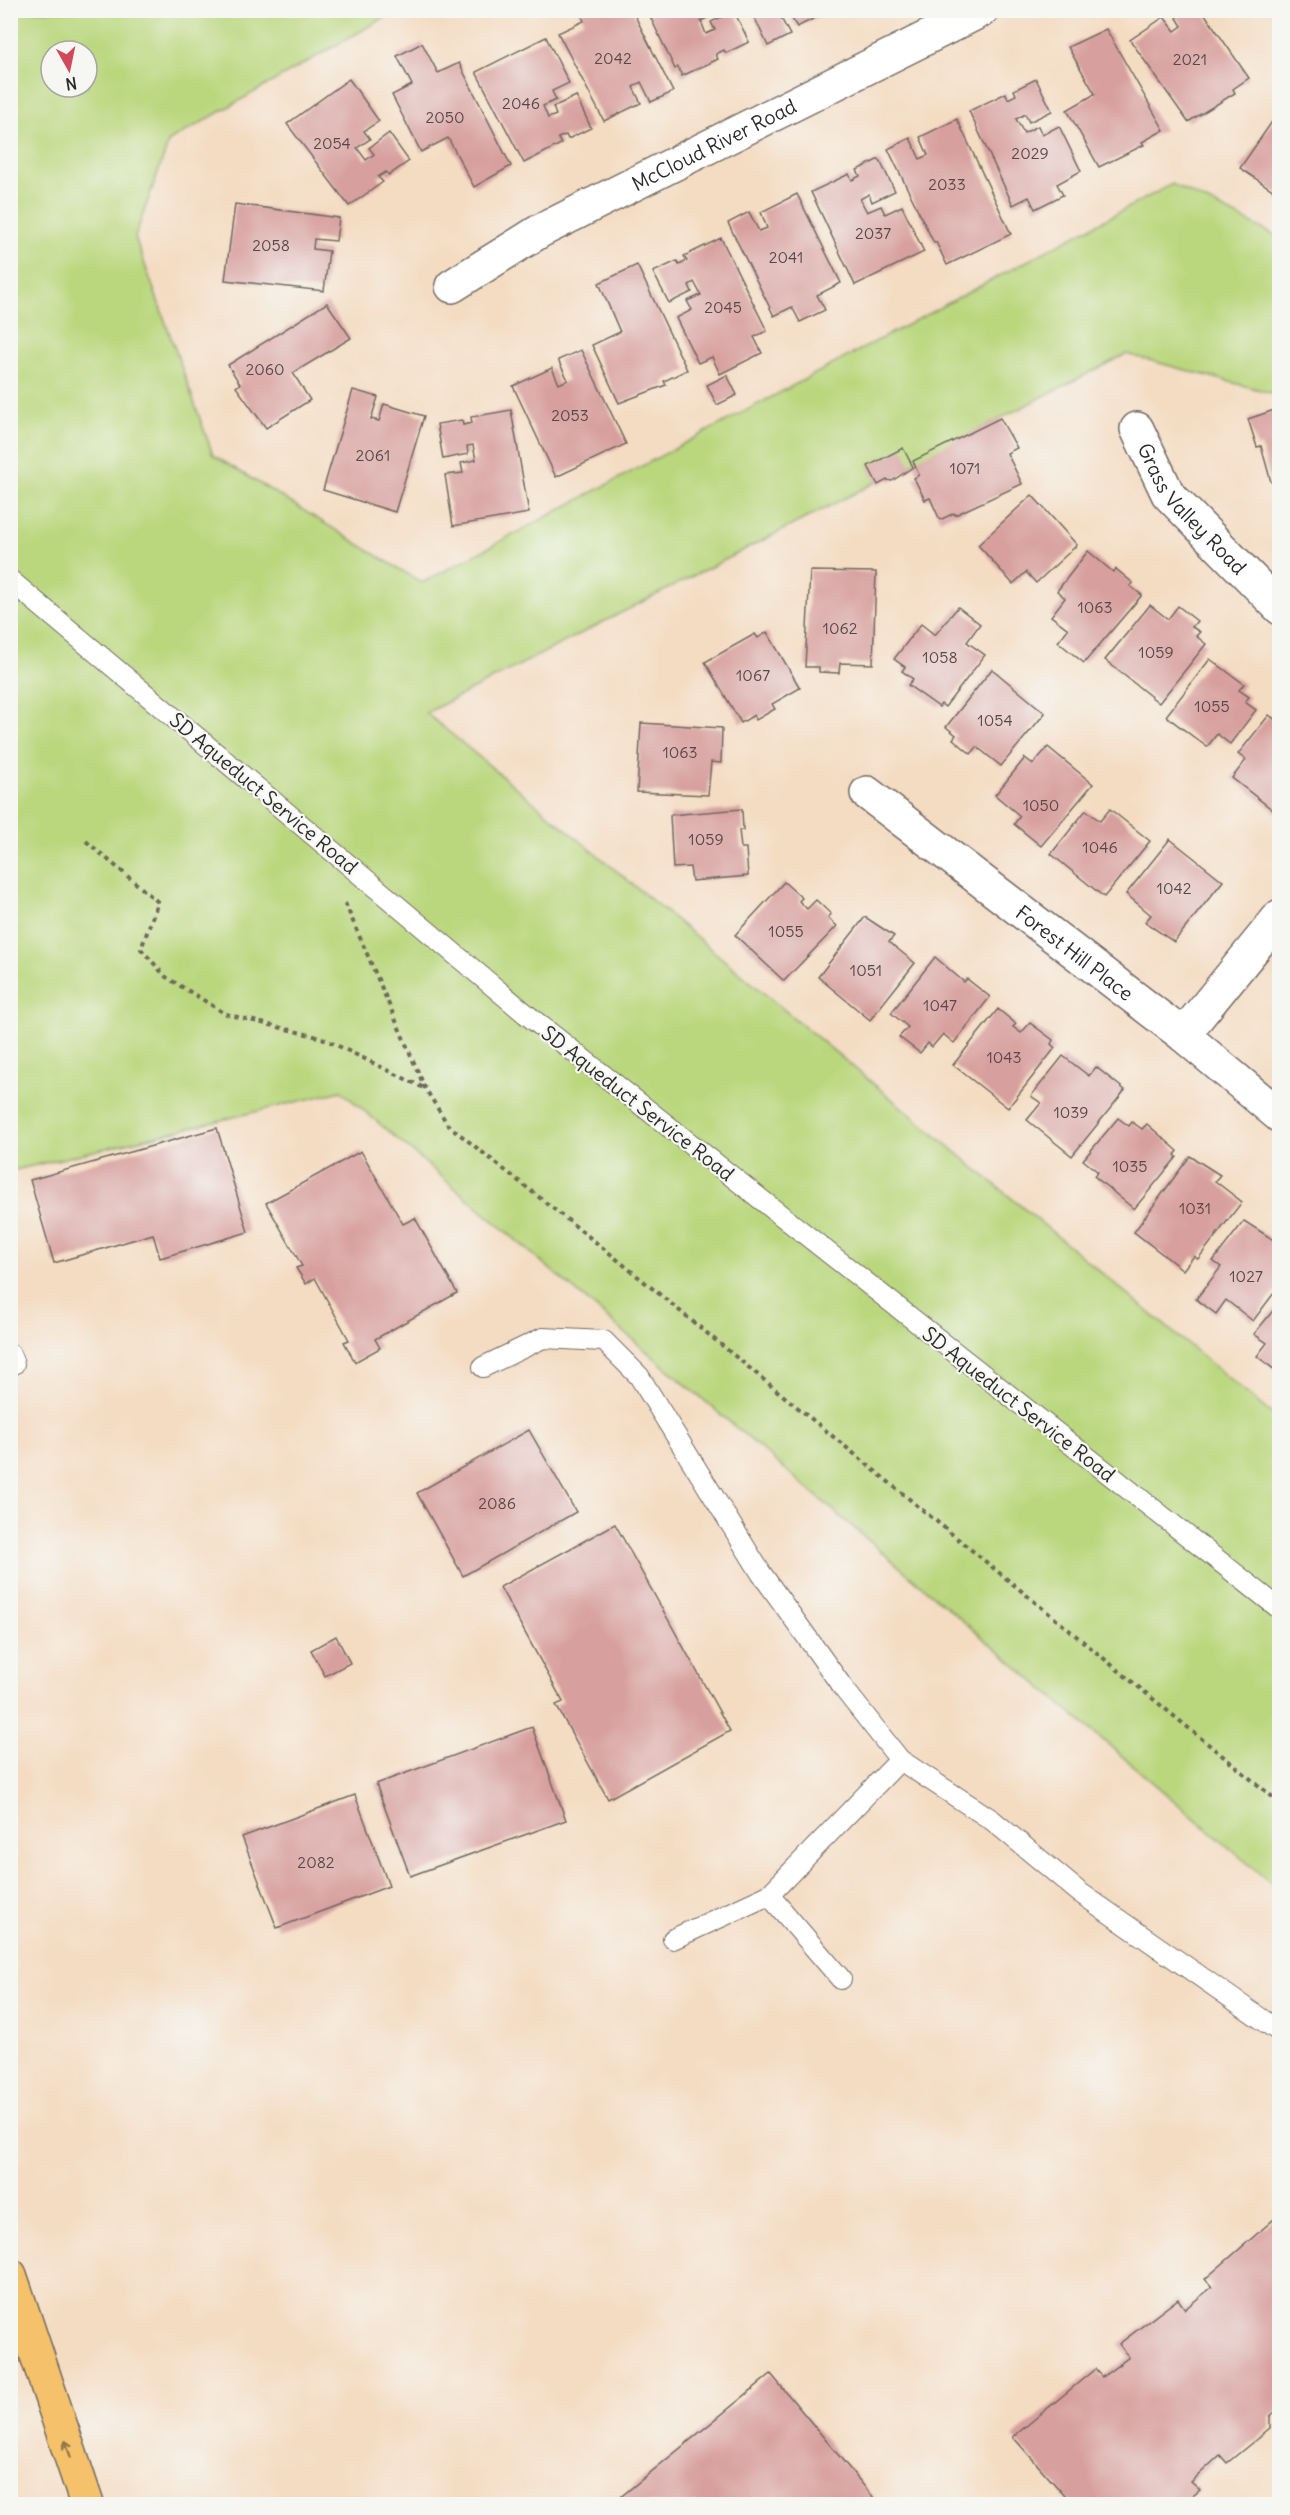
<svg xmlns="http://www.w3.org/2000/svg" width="1290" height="2515" font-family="Delius,sans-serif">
<rect width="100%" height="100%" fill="#f6f6f2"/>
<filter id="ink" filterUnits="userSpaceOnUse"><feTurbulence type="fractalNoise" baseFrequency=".0167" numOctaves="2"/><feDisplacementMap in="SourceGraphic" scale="12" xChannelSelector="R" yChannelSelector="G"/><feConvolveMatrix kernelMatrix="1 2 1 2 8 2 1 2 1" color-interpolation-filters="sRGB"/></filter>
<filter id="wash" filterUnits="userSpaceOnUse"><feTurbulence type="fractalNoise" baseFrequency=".008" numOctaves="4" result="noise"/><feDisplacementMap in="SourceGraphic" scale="24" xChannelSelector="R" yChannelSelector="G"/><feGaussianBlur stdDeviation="1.35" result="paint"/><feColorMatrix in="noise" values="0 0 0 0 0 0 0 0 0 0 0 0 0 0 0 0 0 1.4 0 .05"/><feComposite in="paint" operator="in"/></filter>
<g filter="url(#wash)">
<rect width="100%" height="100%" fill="#f4dcc2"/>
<path fill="#bad77d" stroke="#728154" stroke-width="1.5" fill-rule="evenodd" d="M10,11H396L169,141L135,237L213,455L422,583L1172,184L1279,237V395L1126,354L426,713L1279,1420V1890L341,1091L11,1171ZM51,51H87V87H51Z"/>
<g id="blocks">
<g fill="#d79f9d">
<path d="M579,10H632L673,92L651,102L641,82L633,87L641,103L604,121L558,33L584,21Z"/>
<path d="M647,10H712L714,14L701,21L706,34L715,30L711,22L734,11L749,42L726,53L724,50L716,54L718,59L682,76L678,67L675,69Z"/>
<path d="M751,10H831L797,27L788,12L780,16L790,35L768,46Z"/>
<path d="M1172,10H1202L1249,78L1233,89L1235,93L1188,122L1130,40L1164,17L1175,31L1182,26Z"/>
<path d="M1106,29L1164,130L1142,142L1144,145L1099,167L1067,110L1095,94L1068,47Z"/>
<path d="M546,37L569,83L552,91L556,100L543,106L548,118L556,115L553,107L576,96L591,128L568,139L566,135L558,138L561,144L524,163L476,72Z"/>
<path d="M422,43L438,73L459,63L511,166L474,187L448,138L421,152L392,95L412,85L397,56Z"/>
<path d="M349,79L379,121L364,131L370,139L357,148L366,160L374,154L369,148L389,133L409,161L389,175L386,172L378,177L383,182L349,206L287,124Z"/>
<path d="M1036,79L1052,111L1029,122L1025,114L1016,119L1024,133L1038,126L1042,135L1059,126L1081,171L1057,184L1063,195L1035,209L1029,197L1013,205L969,111L1006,93L1008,99L1016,95L1014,90Z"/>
<path d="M1278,113L1280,114V195L1240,168Z"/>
<path d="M957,119L1011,234L947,265L936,242L934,243L888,149L910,138L920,159L928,155L920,137Z"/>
<path d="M879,159L895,191L872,202L869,194L860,199L867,212L881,206L885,214L902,206L924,252L855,285L811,192L849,174L852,180L860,176L857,170Z"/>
<path d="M797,194L841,283L817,295L825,310L800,322L792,307L774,316L728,223L749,212L759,231L767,228L761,212Z"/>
<path d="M235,204L339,218L336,241L314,239L313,249L329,251L324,291L225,280Z"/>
<path d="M721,238L767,331L754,337L762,353L720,374L712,357L698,363L676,318L692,310L687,301L701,295L694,282L689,285L692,292L669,303L653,272L677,261L679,265L687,261L684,256Z"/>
<path d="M637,265L687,370L664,381L666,385L619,403L592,345L620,332L599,283Z"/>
<path d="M327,303L351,338L293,373L310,400L266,428L236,387L240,384L228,365Z"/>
<path d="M581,350L626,444L556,477L513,386L552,368L559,384L568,380L558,360Z"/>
<path d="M727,375L737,395L717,405L707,385Z"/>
<path d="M353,390L378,397L371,419L379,421L384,404L424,416L395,512L323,490Z"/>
<path d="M1280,408V481L1271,482L1261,446L1257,447L1248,419Z"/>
<path d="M511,410L529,513L453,526L445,475L463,473L461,463L476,460L473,445L467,446L468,454L443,459L437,424L462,420L463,425L472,423L471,417Z"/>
<path d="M1000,418L1017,448L1007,453L1022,484L955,515L954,513L940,520L930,498L925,500L914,478L919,475L913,461Z"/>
<path d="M903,448L913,467L892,481L887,480L878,485L868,466Z"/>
<path d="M1032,495L1077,545L1036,583L1026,572L1013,584L978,545Z"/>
<path d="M1088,551L1113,572L1116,569L1133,583L1130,586L1142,595L1084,663L1058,642L1068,629L1051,616L1065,598L1057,591Z"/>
<path d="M810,571L876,572L873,664L840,663L839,673L819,672V667H805Z"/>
<path d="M1150,605L1168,619L1178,606L1197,621L1192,627L1200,632L1196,636L1206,644L1159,703L1105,660Z"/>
<path d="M958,607L980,624L967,642L985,655L945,707L941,704L939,707L908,685L913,679L902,671L905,667L894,659L921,624L935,635Z"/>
<path d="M767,632L800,688L772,704L775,709L756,720L754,715L741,723L705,662L755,634L758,638Z"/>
<path d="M1210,659L1244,684L1239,690L1249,697L1245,702L1256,710L1230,744L1217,734L1207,747L1166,716Z"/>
<path d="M992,669L1045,713L1001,766L977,747L971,754L953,739L956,735L946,727Z"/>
<path d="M1269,715L1280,723L1278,814L1232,778L1246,760L1238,754Z"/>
<path d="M641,723L722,728L721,763L711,762L708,795L637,792Z"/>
<path d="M1048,747L1093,784L1041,846L1014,824L1020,816L995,795L1025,758L1033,764Z"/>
<path d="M742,809L743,830H739L741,848H746L748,876L692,881L690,867L673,868L670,815Z"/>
<path d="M1110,809L1150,841L1104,897L1051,854L1086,810L1100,821Z"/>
<path d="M1170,839L1223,881L1174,942L1145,922L1151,915L1126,894Z"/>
<path d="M784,882L802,898L799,901L807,909L816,900L831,914L828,918L837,926L784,981L735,935Z"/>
<path d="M865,917L894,936L889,942L915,963L870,1020L818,977Z"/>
<path d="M935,957L964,982L967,979L990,997L954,1043L943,1034L932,1047L928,1043L920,1053L899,1037L908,1027L891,1013Z"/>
<path d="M998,1009L1016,1024L1013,1027L1021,1033L1030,1023L1053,1040L1051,1044L1055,1048L1008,1108L953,1065Z"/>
<path d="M1063,1056L1089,1076L1096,1067L1125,1090L1072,1156L1027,1120L1041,1103L1031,1096Z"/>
<path d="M1118,1118L1129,1126L1132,1122L1142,1129L1147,1124L1178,1151L1175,1155L1177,1157L1134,1209L1094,1176L1098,1172L1083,1160Z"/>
<path d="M217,1128L248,1232L160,1258L153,1234L54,1263L30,1180Z"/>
<path d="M361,1151L403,1224L415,1218L457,1293L375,1339L380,1348L355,1362L344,1342L349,1340L315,1278L306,1284L296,1268L302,1266L266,1203Z"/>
<path d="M1190,1156L1220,1175L1215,1181L1242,1202L1198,1259L1194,1256L1183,1270L1134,1232Z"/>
<path d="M1244,1221L1280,1244V1285L1253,1321L1226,1300L1216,1314L1196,1299L1221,1267L1213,1261Z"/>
<path d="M1280,1302V1374L1257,1356L1267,1343L1254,1334Z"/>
<path d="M529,1430L576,1512L463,1576L417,1493Z"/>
<path d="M615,1524L730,1731L608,1799L556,1705L563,1702L500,1587Z"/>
<path d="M336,1636L350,1663L325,1676L311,1650Z"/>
<path d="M532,1727L566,1820L410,1876L376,1784Z"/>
<path d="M355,1795L389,1886L277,1928L242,1837Z"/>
<path d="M1280,2214V2409L1270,2417V2428L1227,2463L1220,2455L1191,2482L1200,2490L1183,2504H1072L1013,2437L1095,2369L1102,2377L1129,2357L1119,2344L1178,2299L1185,2309L1212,2287L1205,2279Z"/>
<path d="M771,2374L879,2504H612Z"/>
</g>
</g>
</g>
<g filter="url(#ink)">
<use href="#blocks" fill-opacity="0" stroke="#716960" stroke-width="1.5"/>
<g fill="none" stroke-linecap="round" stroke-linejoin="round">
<g stroke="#716960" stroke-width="22">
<g id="service">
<path d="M10,580L526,1014L1280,1609"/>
<path d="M10,1354L14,1364"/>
<path d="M483,1367L543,1338L604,1341L639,1376L761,1573L844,1689L900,1760L992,1820L1079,1892L1280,2032"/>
<path d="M769,1895L841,1979"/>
<path d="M673,1939L769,1895L900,1760"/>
</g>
</g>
<g stroke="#716960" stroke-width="36">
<g id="minor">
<path id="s1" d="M452,286L540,231L982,10"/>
<path id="s2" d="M1137,429L1168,494L1280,608"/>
<path id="s3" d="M867,793L1183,1035L1280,1116"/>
<path d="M1183,1035L1280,916"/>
</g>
</g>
<g stroke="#716960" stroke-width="36">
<path id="motorway" d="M10,2275L87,2504"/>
</g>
<g stroke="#716960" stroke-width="4" stroke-dasharray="4.5 4.5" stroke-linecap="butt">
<path d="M86,841L158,902L141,949L166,977L226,1014L322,1038L424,1088"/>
<path d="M345,903L425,1088L448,1125L608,1252L1280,1803"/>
</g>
<use href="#service" stroke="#fff" stroke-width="20"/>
<use href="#minor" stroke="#fff" stroke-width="33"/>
<use href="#motorway" stroke="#f5c16b" stroke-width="33"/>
</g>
<defs><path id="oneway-shaft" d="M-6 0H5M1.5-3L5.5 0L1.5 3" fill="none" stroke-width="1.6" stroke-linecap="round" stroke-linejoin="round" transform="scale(1.5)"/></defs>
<use stroke="#90764b" href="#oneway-shaft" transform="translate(68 2449) rotate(-108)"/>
</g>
<g text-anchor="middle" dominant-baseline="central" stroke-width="4.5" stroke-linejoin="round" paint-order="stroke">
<g font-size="16" fill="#564848">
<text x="613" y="58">2042</text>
<text x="1190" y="59">2021</text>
<text x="521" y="103">2046</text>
<text x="445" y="117">2050</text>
<text x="332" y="143">2054</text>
<text x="1030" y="153">2029</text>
<text x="947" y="184">2033</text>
<text x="873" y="233">2037</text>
<text x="271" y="245">2058</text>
<text x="786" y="257">2041</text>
<text x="723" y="307">2045</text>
<text x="265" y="369">2060</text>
<text x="570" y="415">2053</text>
<text x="373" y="455">2061</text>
<text x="965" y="468">1071</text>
<text x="1095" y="607">1063</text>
<text x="840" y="628">1062</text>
<text x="1156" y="652">1059</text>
<text x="940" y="657">1058</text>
<text x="753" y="675">1067</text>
<text x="1212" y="706">1055</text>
<text x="995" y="720">1054</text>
<text x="680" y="752">1063</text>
<text x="1041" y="805">1050</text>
<text x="706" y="839">1059</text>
<text x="1100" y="847">1046</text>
<text x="1174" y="888">1042</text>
<text x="786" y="931">1055</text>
<text x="866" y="970">1051</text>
<text x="940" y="1005">1047</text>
<text x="1004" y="1057">1043</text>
<text x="1071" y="1112">1039</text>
<text x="1130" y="1166">1035</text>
<text x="1195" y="1208">1031</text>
<text x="1246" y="1276">1027</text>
<text x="497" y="1503">2086</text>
<text x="316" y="1862">2082</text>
</g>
<g font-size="20" fill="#2b2b2b" stroke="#f6f6f2">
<text stroke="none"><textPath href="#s1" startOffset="298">McCloud River Road</textPath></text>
<text stroke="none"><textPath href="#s2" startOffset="98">Grass Valley Road</textPath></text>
<text transform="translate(264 793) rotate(40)">SD Aqueduct Service Road</text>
<text stroke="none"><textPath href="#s3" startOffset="262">Forest Hill Place</textPath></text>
<text transform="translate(638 1103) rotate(38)">SD Aqueduct Service Road</text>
<text transform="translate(1019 1404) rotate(38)">SD Aqueduct Service Road</text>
</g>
</g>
<rect width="1290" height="2515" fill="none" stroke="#f6f6f2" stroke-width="36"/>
<g transform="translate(69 69) rotate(171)"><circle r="28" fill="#f6f6f2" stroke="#a5a5a2" stroke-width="1.5"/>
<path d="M0-4.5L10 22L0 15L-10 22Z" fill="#d1495b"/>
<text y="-9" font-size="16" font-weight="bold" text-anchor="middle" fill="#2b2b2b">N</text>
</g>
</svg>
